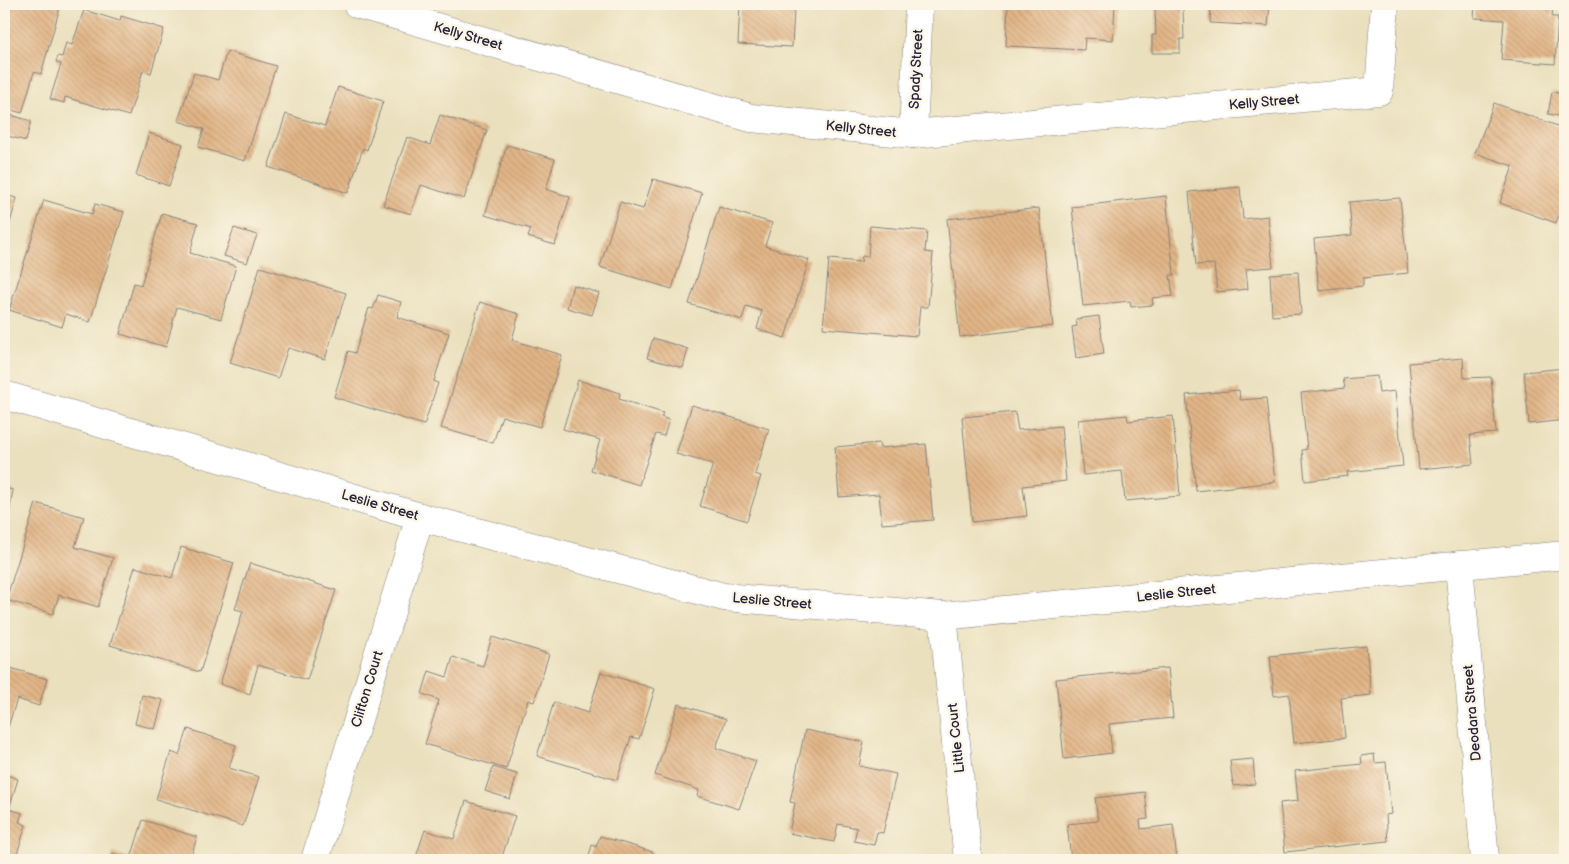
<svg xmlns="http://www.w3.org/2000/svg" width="1569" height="864" font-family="'Balsamiq Sans',sans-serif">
<defs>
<pattern id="building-back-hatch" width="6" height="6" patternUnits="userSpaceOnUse" patternTransform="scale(1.25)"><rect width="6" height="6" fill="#e1b586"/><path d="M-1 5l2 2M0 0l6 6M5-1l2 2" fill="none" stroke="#c19b75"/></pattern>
</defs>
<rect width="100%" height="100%" fill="#fcf5e5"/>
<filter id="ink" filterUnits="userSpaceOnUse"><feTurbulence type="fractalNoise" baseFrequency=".02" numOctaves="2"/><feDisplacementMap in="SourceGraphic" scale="10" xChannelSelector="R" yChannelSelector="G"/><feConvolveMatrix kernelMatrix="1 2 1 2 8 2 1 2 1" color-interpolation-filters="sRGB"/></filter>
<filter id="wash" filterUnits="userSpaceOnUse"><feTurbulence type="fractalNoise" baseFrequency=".0096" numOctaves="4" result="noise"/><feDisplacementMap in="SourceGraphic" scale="20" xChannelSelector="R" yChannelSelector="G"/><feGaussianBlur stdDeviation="1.12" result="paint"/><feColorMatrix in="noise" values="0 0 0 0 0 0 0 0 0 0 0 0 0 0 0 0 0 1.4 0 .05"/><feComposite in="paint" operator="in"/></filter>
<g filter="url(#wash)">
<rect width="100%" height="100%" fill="#eae0bd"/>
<g id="blocks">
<g fill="url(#building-back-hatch)">
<path d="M12,4H61L41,74L34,72L22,113L4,108V23L6,24Z"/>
<path d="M740,4H797V10H794L792,47L738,44Z"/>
<path d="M802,4H837V7L802,5Z"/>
<path d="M1008,4H1115L1113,40L1085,38L1084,50L1006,46Z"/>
<path d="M1211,4H1270L1268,26L1210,23Z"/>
<path d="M1475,4H1553L1552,17H1558L1555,64L1501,60L1504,20L1474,18Z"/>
<path d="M1183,8L1184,39H1180V53H1152V35H1156L1155,9Z"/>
<path d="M84,10L120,21L121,16L164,29L151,73L143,71L129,116L65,97L64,103L50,99L61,64L56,62L58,56L62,57L66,43L72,45Z"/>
<path d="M227,51L276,66L245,161L198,147L204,129L178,121L194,73L218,80Z"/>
<path d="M338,87L383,101L367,150L363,148L348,193L268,167L286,114L325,126Z"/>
<path d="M1552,92L1565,94V117L1548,114Z"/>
<path d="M1494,103L1563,128L1560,134L1565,135V198L1556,223L1500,203L1513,166L1475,153Z"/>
<path d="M4,113L31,121L26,141L4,135Z"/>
<path d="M440,115L487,130L464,199L421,185L411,214L383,205L407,137L430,145Z"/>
<path d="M149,133L183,144L169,186L136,175Z"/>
<path d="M507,145L555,159L546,189L570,197L555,245L528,237L531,229L485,215Z"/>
<path d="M653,179L702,193L672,289L600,267L620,202L643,209Z"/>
<path d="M1240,187L1243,219L1268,216L1273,267L1246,269L1248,289L1217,292L1214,264L1196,265L1189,192Z"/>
<path d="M4,195L17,198L4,244Z"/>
<path d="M1166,196L1174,275H1170L1173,296L1152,298L1153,305L1131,307L1130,301L1083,306L1072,207Z"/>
<path d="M1400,198L1408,273L1363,278V286L1319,291L1314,239L1352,235L1349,202Z"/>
<path d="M44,200L92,214L95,204L124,212L90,322L66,314L62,327L9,310Z"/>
<path d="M719,207L772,223L765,246L809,260L785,338L757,329L762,311L746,306L742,320L689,304Z"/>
<path d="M1039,208L1053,326L960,337L947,219Z"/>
<path d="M162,213L198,223L190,253L236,266L221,319L177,307L166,347L120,334L134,283L141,285Z"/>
<path d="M870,226L927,231L925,252L933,253L928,307H920L917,336L823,328L829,259L861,262L862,256L868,257Z"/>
<path d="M234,228L257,235L247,263L224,256Z"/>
<path d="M4,246L10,247L4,269Z"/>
<path d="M260,267L346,293L325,359L288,348L278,378L230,363Z"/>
<path d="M1298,272L1301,314L1272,316L1270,274Z"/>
<path d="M573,285L599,293L592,315L567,308Z"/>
<path d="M378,295L401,302L397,317L449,333L434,381L438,383L424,425L334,397L348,351L355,353L369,308L373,309Z"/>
<path d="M480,302L519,314L512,340L562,355L540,427L502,416L493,443L441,428Z"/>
<path d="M1099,316L1104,354L1076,358L1072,327L1077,326L1076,319Z"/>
<path d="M653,338L688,349L683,368L647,358Z"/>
<path d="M1463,358L1464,378L1491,377L1496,433L1470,435L1473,464L1419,469L1409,363Z"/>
<path d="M1565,368V420L1529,424L1524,372Z"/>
<path d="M1377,376L1379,393L1395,391L1403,466L1347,472L1348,476L1305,481L1302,450L1307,449L1301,393L1345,388L1343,379Z"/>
<path d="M578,380L620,393L619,399L663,413L661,417L669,420L664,436L656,434L639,485L591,470L600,440L563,429Z"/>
<path d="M1239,390L1240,400L1266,398L1275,482L1196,491L1186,395Z"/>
<path d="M692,405L769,429L755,474L761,476L747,521L700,506L713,464L676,454Z"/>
<path d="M1015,412L1018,430L1061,426L1066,481L1023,486L1027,516L972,522L962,417Z"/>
<path d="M1127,415L1128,421L1173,416L1180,496L1125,501L1122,471L1083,475L1078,420Z"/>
<path d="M879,443L880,448L926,444L933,520L882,524L879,494L839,497L835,447Z"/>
<path d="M4,488L13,490L5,534H4Z"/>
<path d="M36,503L84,517L75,547L113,558L98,607L59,595L53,614L6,600Z"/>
<path d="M181,547L234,563L200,672L110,645L135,567L172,578Z"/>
<path d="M250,563L336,590L307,680L258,665L250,694L220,684L243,611L235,609Z"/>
<path d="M492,637L549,654L534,702L528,700L506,769L425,744L439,700L422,694L429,671L447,677L453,657L483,666Z"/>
<path d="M1366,646L1371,695L1341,698L1345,738L1294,743L1289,694L1274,696L1270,656Z"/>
<path d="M4,666L47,679L39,706L17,699L4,739Z"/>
<path d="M1168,668L1173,718L1109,724L1112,753L1064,759L1056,679Z"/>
<path d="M601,672L655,689L639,739L631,737L617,780L537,756L554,702L588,713Z"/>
<path d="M142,695L163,700L155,729L135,724Z"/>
<path d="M678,704L726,719L716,748L756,761L739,809L697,796L699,790L655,775Z"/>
<path d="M188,729L236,745L229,768L259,777L243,826L156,799L171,752L179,755Z"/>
<path d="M805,730L864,742L859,766L896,774L883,833L877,832L874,845L854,841L857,828L838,824L834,842L789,833L795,803L790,802Z"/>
<path d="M1374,754L1375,763L1386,762L1391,814L1386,815L1388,841L1285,852L1280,803L1298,801L1295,771L1362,764L1361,756Z"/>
<path d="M1253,759L1255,784L1233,786L1230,761Z"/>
<path d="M493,767L517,774L510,799L485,791Z"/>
<path d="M4,774L18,779L9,809L22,813L19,822L26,825L15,860H4Z"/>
<path d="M1145,792L1148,819L1140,820L1141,829L1173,825L1177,860H1071L1067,824L1098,821L1095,798Z"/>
<path d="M466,801L515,816L502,857L496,856L494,860H415L425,830L454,839Z"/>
<path d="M143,820L197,837L190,860H111L113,853L131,858Z"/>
<path d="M600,836L653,852L651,860H588L592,845L596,847Z"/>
</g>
</g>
</g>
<g filter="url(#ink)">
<use href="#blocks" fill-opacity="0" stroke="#86817c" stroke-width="1"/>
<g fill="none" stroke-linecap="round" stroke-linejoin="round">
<g stroke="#86817c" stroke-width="29">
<g id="minor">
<path d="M357,4L751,118L913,134L1379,91L1385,4"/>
<path d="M913,134L919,4"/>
<path d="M4,395L420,517L724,597L943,616L1565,555"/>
<path d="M1459,565L1485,860"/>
<path d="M943,616L968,860"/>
<path d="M315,860L420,517"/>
</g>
</g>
<use href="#minor" stroke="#fff" stroke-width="28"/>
</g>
</g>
<g text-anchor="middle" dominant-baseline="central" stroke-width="4.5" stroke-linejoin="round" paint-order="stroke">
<g font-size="14" fill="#22223b" stroke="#fcf5e5">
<text transform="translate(468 36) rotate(16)">Kelly Street</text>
<text transform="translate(916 69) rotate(-87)">Spady Street</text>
<text transform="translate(1264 102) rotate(-5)">Kelly Street</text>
<text transform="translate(861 129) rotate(6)">Kelly Street</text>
<text transform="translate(380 505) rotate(16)">Leslie Street</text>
<text transform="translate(1176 593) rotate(-6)">Leslie Street</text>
<text transform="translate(772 601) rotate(5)">Leslie Street</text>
<text transform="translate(367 689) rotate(-73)">Clifton Court</text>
<text transform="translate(1472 713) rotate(-95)">Deodara Street</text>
<text transform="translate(956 738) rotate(-96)">Little Court</text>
</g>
</g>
<rect width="1569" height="864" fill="none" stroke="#fcf5e5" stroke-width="20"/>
</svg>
